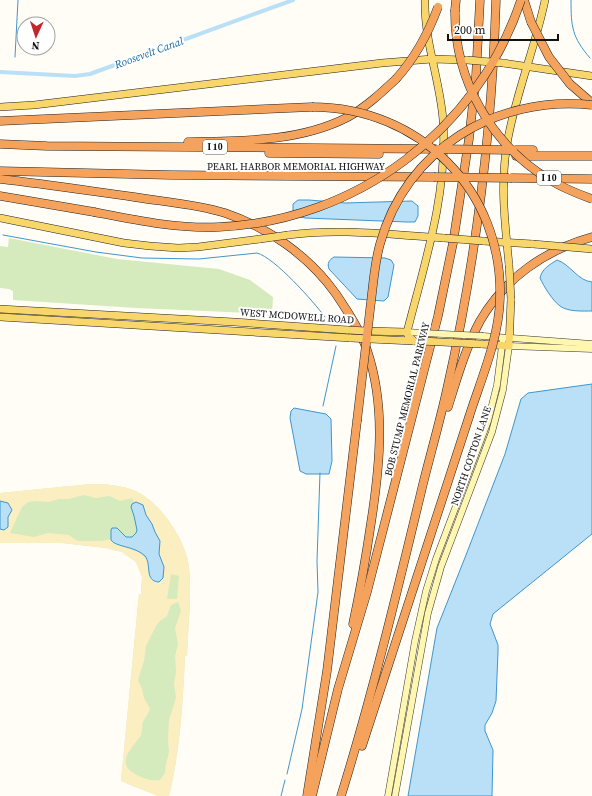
<svg xmlns="http://www.w3.org/2000/svg" width="592" height="796" font-family="'Source Serif 4',serif">
<rect width="100%" height="100%" fill="#fffdf5"/>
<g fill="#d5ebbd">
<path d="M9,238L117,259L219,269L250,280L273,297L272,314L136,308L13,300V291L9,289L0,288V246L8,247Z"/>
<path d="M91,484C106,484 119,485 133,490C159,500 186,540 189,567C192,596 188,626 187,656H185C183,702 180,751 169,796H158L121,781L139,594H141L142,577L136,562L122,552L106,548L62,543H0V493Z"/>
</g>
<path fill="#fbeec1" fill-rule="evenodd" d="M91,484C106,484 119,485 133,490C159,500 186,540 189,567C192,596 188,626 187,656H185C183,702 180,751 169,796H158L121,781L139,594H141L142,577L136,562L122,552L106,548L62,543H0V529L2,530L9,524L8,517L10,514L6,502L0,501V493ZM84,495L96,498L109,496L120,501L132,498L134,502H136L152,524L160,547L159,557L164,567L163,578L149,566L146,558L141,554L134,549L111,540V539L102,541H79L76,540L69,535L48,533L34,537L10,533L22,507L28,502L36,501L49,502L59,499H69ZM171,574L179,576L177,599H167ZM178,602L181,611L175,628L178,644L175,656L176,672L174,683L176,698L169,720L168,739L169,752L166,764L165,773L160,780C150,781 145,779 137,775C113,763 133,748 141,735C143,730 141,724 144,720C146,716 149,713 150,709L144,698L142,689L138,680L144,661L146,646L156,626L160,621L167,616L171,605Z"/>
<g fill="#b9e0f7" stroke="#3f96cf">
<path d="M298,200H309L345,203L412,201L418,206V216L415,222H407L305,218L296,216L293,212V204Z"/>
<path d="M334,257L385,258L391,260L394,265L388,297L384,301L357,299L329,269C327,263 329,260 334,257Z"/>
<path d="M557,260C570,264 578,281 592,282V311C583,311 568,312 560,306C553,301 544,287 540,278C542,269 549,265 557,260Z"/>
<path d="M592,384V534L493,614L490,624L498,645V652L496,701L492,713L485,725V731L493,750L492,796H408L437,628L466,555L505,454L521,399L528,393Z"/>
<path d="M294,408L326,414L331,419L332,461L329,474H306L300,471L290,418L291,411Z"/>
<path d="M0,501L8,503L12,510L8,517V527L4,530L0,529Z"/>
<path d="M136,502L143,505L146,515L152,524L155,532L160,541L159,554L164,567L163,578L159,582C144,581 152,565 145,556C135,546 115,547 111,540V530L112,528H117L126,537H132L136,533L137,530L134,516L131,507L132,504Z"/>
</g>
<g fill="none" stroke-linecap="round" stroke-linejoin="round">
<g stroke="#3f96cf" stroke-width="1">
<path d="M571,0C571,27 572,37 590,58"/>
<path d="M15,57L18,0"/>
<path d="M3,235L96,252L142,258L199,259L257,253C275,258 313,301 325,317"/>
<path d="M323,406L336,346"/>
<path d="M287,774L302,709L318,592L317,561L320,473"/>
<path d="M281,796L285,780"/>
</g>
<path stroke="#b9e0f7" stroke-width="4" d="M0,72L75,76L90,74L293,0"/>
<g stroke="#333" stroke-width="7">
<g id="secondary">
<path d="M407,332L423,333"/>
<path d="M483,336L592,344"/>
<path d="M388,796L415,641L426,591L436,559L488,421L497,385L503,338"/>
<path d="M395,796L428,613L441,567L492,432L503,390L509,346L592,349"/>
</g>
</g>
<g stroke="#222" stroke-width="8">
<g id="primary">
<path d="M503,63L592,76"/>
<path d="M0,107L34,105L382,63L432,59L465,60"/>
<path d="M0,218L124,243L150,246L178,248L198,247L260,239"/>
<path d="M288,235C340,228 391,235 444,238"/>
<path d="M483,241L533,244"/>
<path d="M509,265C505,223 500,186 507,144C515,95 535,49 545,0"/>
<path d="M0,309L234,322L348,330"/>
<path d="M0,317L351,338"/>
<path d="M366,331L407,332"/>
<path d="M370,339L413,341"/>
<path d="M414,341L408,336L407,332C425,262 448,193 443,120C440,80 424,41 425,0"/>
<path d="M481,344L509,346L511,299"/>
</g>
</g>
<g stroke="#222" stroke-width="9">
<g id="highway">
<path d="M524,0L531,22"/>
<path d="M455,10L456,0"/>
<path d="M570,84L592,103"/>
<path d="M0,121L312,107"/>
<path d="M188,142C241,141 300,142 348,117C366,107 381,93 396,79"/>
<path d="M0,144L47,146L435,149"/>
<path d="M516,150H533"/>
<path d="M269,153L379,154"/>
<path d="M516,156H592"/>
<path d="M0,171L171,175L434,177"/>
<path d="M512,178L592,179"/>
<path d="M0,179C45,184 90,191 134,197C165,202 196,204 225,213C269,228 309,256 336,294C348,312 360,330 367,350C386,406 380,465 371,523C366,557 360,591 353,624"/>
<path d="M0,196L94,212"/>
<path d="M448,407C457,378 466,347 480,321C505,278 545,250 592,237"/>
<path d="M362,746L469,417"/>
<path d="M307,796L327,671L357,421"/>
<path d="M312,796L338,689L367,592L438,316L453,243L469,139L476,76L480,0"/>
<path d="M341,796C373,693 398,588 423,484C431,452 440,421 447,389C476,261 492,131 496,0"/>
</g>
</g>
<use href="#secondary" stroke="#fff6b0" stroke-width="6"/>
<use href="#primary" stroke="#f9d66b" stroke-width="7"/>
<use href="#highway" stroke="#f5a25d" stroke-width="8"/>
<g stroke="#333" stroke-width="7" stroke-linecap="butt">
<path id="secondary-bridge" d="M423,333L483,336"/>
</g>
<g stroke="#222" stroke-width="8" stroke-linecap="butt">
<g id="primary-bridge">
<path d="M467,60L503,63"/>
<path d="M444,238L483,241"/>
<path d="M260,239L288,235"/>
<path d="M533,244L592,249"/>
<path d="M509,265L511,299"/>
<path d="M348,330L366,331"/>
<path d="M351,338L370,339"/>
<path d="M421,341L481,344"/>
</g>
</g>
<g stroke="#222" stroke-width="9" stroke-linecap="butt">
<g id="highway-bridge">
<path d="M455,10C454,79 491,145 550,180C563,188 578,194 592,199"/>
<path d="M531,22L549,57L570,84"/>
<path d="M396,79C415,58 428,34 438,7"/>
<path d="M312,107C419,107 503,190 500,298C499,339 481,379 469,417"/>
<path d="M439,149L513,150"/>
<path d="M434,177L512,178"/>
<path d="M94,212C135,220 177,229 219,227C356,221 478,130 521,0"/>
<path d="M357,421C361,384 366,347 370,310C373,288 374,265 380,244C406,149 496,95 592,105"/>
</g>
</g>
<use href="#secondary-bridge" stroke="#fff6b0" stroke-width="6"/>
<use href="#primary-bridge" stroke="#f9d66b" stroke-width="7"/>
<use href="#highway-bridge" stroke="#f5a25d" stroke-width="8"/>
</g>
<g text-anchor="middle" dominant-baseline="central" stroke-width="4" stroke-linejoin="round" paint-order="stroke">
<g fill="#fff" stroke="#585858" stroke-width="1">
<rect x="203" y="140" width="24" height="14" rx="3"/>
<rect x="537" y="171" width="24" height="14" rx="3"/>
</g>
<g font-size="9" font-weight="bold" fill="#111">
<text x="215" y="147">I 10</text>
<text x="549" y="178">I 10</text>
</g>
<g font-size="10" fill="#111" stroke="#fff">
<text x="296" y="166">PEARL HARBOR MEMORIAL HIGHWAY</text>
<text transform="translate(297 316) rotate(4)">WEST MCDOWELL ROAD</text>
<text transform="translate(407 399) rotate(-76)">BOB STUMP MEMORIAL PARKWAY</text>
<text transform="translate(471 456) rotate(-71)">NORTH COTTON LANE</text>
</g>
<g font-size="11" font-style="italic" fill="#1768a6" stroke="#fff">
<text transform="translate(149 53) rotate(-20)">Roosevelt Canal</text>
</g>
</g>
<g transform="translate(36 36) rotate(183)"><circle r="19" fill="#ffffff" stroke="#a0a0a0"/>
<path d="M0-3L7 15L0 10L-7 15Z" fill="#c4262e"/>
<text y="-6" font-size="11" font-weight="bold" text-anchor="middle" fill="#111111">N</text>
</g>
<path d="M448 34v6h110v-6" fill="none" stroke="#111111" stroke-width="2"/>
<text x="454" y="34" font-size="12" fill="#111111" stroke="#ffffff" stroke-width="3" paint-order="stroke">200 m</text>
</svg>
